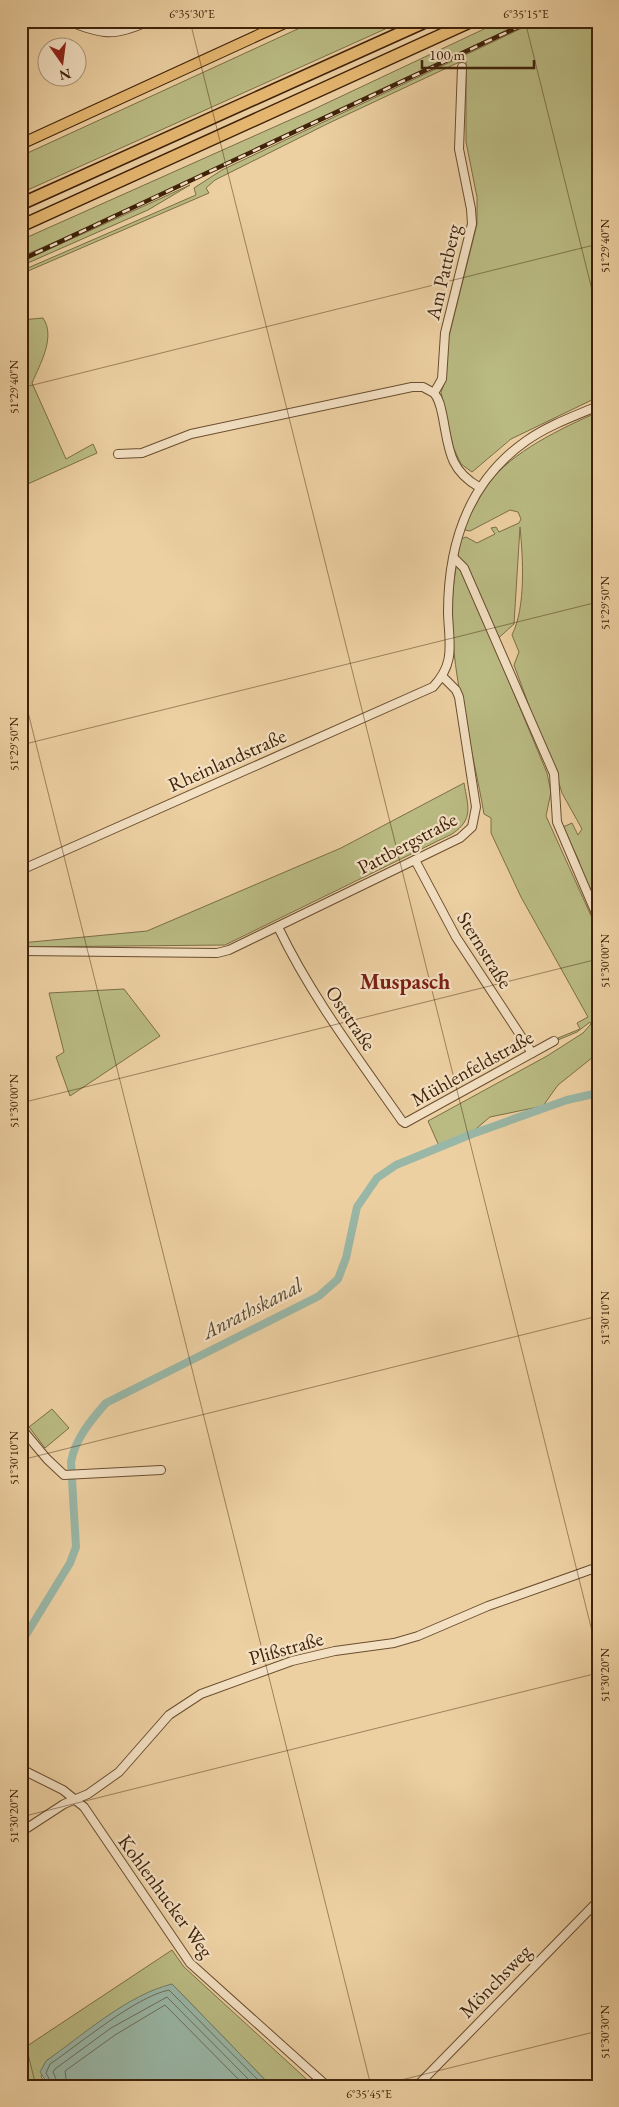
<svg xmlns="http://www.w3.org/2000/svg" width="619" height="2107" font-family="'EB Garamond',serif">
<rect width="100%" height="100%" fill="#edd0a2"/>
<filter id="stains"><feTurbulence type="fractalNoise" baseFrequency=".004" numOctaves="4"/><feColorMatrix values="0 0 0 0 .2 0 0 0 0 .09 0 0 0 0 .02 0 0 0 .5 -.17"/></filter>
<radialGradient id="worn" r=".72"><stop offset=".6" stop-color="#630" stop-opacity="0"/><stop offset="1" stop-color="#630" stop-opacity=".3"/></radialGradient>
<g fill="#babb83" stroke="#7c6e46">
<path d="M315,21H403L21,193V156Z"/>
<path d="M501,21H526L144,202L21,257V240L310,111Z"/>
<path d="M537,21H598V397L511,439L472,472L461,464L453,447L441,392L445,382L448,340L477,224V197L466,142V59L329,123L215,180L206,188L209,193L21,274V271L196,195L194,188L222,170Z"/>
<path d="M190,185L148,210L21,266V262Z"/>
<path d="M43,318C56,337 40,364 32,383L66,459L93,444L97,453L21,487V320Z"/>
<path d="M598,412V895L595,896L581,873L579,861L563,827L572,823L578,835L582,829L562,793L552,761L542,741L514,665L519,652L512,635C526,607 523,558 520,527L514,624L493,643L547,773L551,792L546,816L598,931V1053L558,1085L543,1106L490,1117L471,1133L439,1146L428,1121L547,1056L583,1033L591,1024L590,1022L577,1032L558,1040V1038L580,1029L577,1023L588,1017L521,897L491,833V818L484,814C473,749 452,680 452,615C452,589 456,564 461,539L466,537L477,543L495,534L491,528L496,527L499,532L519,523L521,519L518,512L510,510L470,531L465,530L464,528C471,513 478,497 488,484C511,452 562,428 598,412Z"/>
<path d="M464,783C468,807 474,819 452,834L225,945L21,947V943L147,931L341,848Z"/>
<path d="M124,989L160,1036L70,1096L56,1057L64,1052L49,993Z"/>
<path d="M52,1409L69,1428L45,1448L29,1427Z"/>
<path d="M172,1950L184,1967L314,2086H271L172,1984L139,1998L46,2061L41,2077L49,2086H25L21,2077V2050Z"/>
</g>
<path fill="#99b7a7" stroke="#757b68" d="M172,1984L271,2086H49L40,2072L46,2061C83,2035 127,1995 172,1984Z"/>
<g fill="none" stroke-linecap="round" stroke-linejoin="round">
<g stroke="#6c6c58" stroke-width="1">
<path d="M53,2086L46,2073L50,2064C81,2043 135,1997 169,1990L264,2086"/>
<path d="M59,2086L53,2072L55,2069L111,2028L167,1997L255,2086"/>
<path d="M67,2086L65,2071L115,2035L165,2005L245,2086"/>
</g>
<path stroke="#99b7a7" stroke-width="8" d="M21,1643L70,1563L76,1547L71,1462C75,1439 91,1420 106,1403L319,1296L338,1279L346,1258L357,1207L377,1178L396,1165L472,1134L567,1100L598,1093"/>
<g stroke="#6a4e2f" stroke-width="10">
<g id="minor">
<path d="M68,21C102,35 114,37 149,21"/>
<path d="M462,67L459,149L471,209L472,224L445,333L442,379L434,393C440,400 441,409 443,418C449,449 449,470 479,487"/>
<path d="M118,454L142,453L191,434L412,387H423L434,393"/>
<path d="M454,558L464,568L554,774L557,822L598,918"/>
<path d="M415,860L456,937L532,1053"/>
<path d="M21,870L433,687C456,663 449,643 448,613C448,543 468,482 526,441C547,426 574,416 598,406"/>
<path d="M278,927C311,996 358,1058 402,1121L405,1123L554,1041"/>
<path d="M21,951L217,953L229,950L460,838L472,827L476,807L459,697L456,690L443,677"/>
<path d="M21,1428L47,1459L64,1475L161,1470"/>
<path d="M21,1769L63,1790L84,1807L190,1963L327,2086"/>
<path d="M21,1832L64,1804L88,1794L119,1772L169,1715L201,1694L292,1661L335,1651L394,1643L418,1636L488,1606L598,1567"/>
<path d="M417,2086L598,1901"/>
</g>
</g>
<g stroke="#3f2209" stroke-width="12">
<path id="major" d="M21,144L289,21"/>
</g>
<g stroke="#3f2209" stroke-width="14">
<g id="highway">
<path d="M21,204L427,21"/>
<path d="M21,226L472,21"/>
</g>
</g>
<use href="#minor" stroke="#f3e0c3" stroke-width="8"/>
<use href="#major" stroke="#e6b871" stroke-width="10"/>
<use href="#highway" stroke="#e6b871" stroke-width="11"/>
<g stroke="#3f2209" stroke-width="4.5">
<path id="rail" d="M21,260L531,21"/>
</g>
<use href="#rail" stroke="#f3e0c3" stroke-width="2.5" stroke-dasharray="8" stroke-linecap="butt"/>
</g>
<path fill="none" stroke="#3f2209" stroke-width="1" stroke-opacity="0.45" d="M190,21L598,1655M525,21L598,314M21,31L60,21M21,388L598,244M21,684L371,2086M21,745L598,602M21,1103L598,959M21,1460L598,1316M21,1817L598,1673M21,2026L36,2086M377,2086L598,2031"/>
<g text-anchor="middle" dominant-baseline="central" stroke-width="4.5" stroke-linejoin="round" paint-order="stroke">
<g font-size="20" fill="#3f2209" stroke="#f3e0c3">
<text transform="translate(443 272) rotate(-77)">Am Pattberg</text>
<text transform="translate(227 760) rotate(-24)">Rheinlandstraße</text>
<text transform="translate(407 843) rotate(-28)">Pattbergstraße</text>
<text transform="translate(485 950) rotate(58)">Sternstraße</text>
<text transform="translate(351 1018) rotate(56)">Oststraße</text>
<text transform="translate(472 1068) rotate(-29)">Mühlenfeldstraße</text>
<text transform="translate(286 1648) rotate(-16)">Plißstraße</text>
<text transform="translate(166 1896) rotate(54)">Kohlenhucker Weg</text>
<text transform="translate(495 1981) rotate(-46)">Mönchsweg</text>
</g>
<g font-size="21" font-style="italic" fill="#564730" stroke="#f3e0c3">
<text transform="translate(252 1308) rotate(-27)">Anrathskanal</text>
</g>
<g font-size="22" font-weight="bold" fill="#7a1f14" stroke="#f3e0c3">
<text x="405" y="981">Muspasch</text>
</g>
</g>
<rect width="619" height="2107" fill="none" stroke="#edd0a2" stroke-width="55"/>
<g transform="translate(62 62) rotate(166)"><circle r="24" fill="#f3e0c3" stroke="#ab9479"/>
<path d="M0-4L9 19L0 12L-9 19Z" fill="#8f2418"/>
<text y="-8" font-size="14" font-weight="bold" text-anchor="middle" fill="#3f2209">N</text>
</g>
<path d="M422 60v8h112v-8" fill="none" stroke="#3f2209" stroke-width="2.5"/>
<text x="429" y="60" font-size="15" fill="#3f2209" stroke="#f3e0c3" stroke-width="4" paint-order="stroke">100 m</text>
<rect x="28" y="28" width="564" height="2052" fill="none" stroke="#3f2209" stroke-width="2"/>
<g font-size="12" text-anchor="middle" fill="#3f2209">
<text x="192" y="18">6°35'30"E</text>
<text x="526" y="18">6°35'15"E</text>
<text transform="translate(605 246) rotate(-90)" y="4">51°29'40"N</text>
<text transform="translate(14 387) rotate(-90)" y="4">51°29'40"N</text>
<text transform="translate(605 603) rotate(-90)" y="4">51°29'50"N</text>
<text transform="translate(14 744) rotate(-90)" y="4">51°29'50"N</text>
<text transform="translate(605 961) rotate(-90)" y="4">51°30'00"N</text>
<text transform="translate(14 1101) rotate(-90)" y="4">51°30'00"N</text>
<text transform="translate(605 1318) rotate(-90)" y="4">51°30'10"N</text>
<text transform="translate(14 1458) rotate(-90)" y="4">51°30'10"N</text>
<text transform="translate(605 1675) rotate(-90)" y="4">51°30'20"N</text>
<text transform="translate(14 1816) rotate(-90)" y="4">51°30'20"N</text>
<text transform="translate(605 2032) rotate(-90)" y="4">51°30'30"N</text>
<text x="369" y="2098">6°35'45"E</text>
</g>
<rect width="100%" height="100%" filter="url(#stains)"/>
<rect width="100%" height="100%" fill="url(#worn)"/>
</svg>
